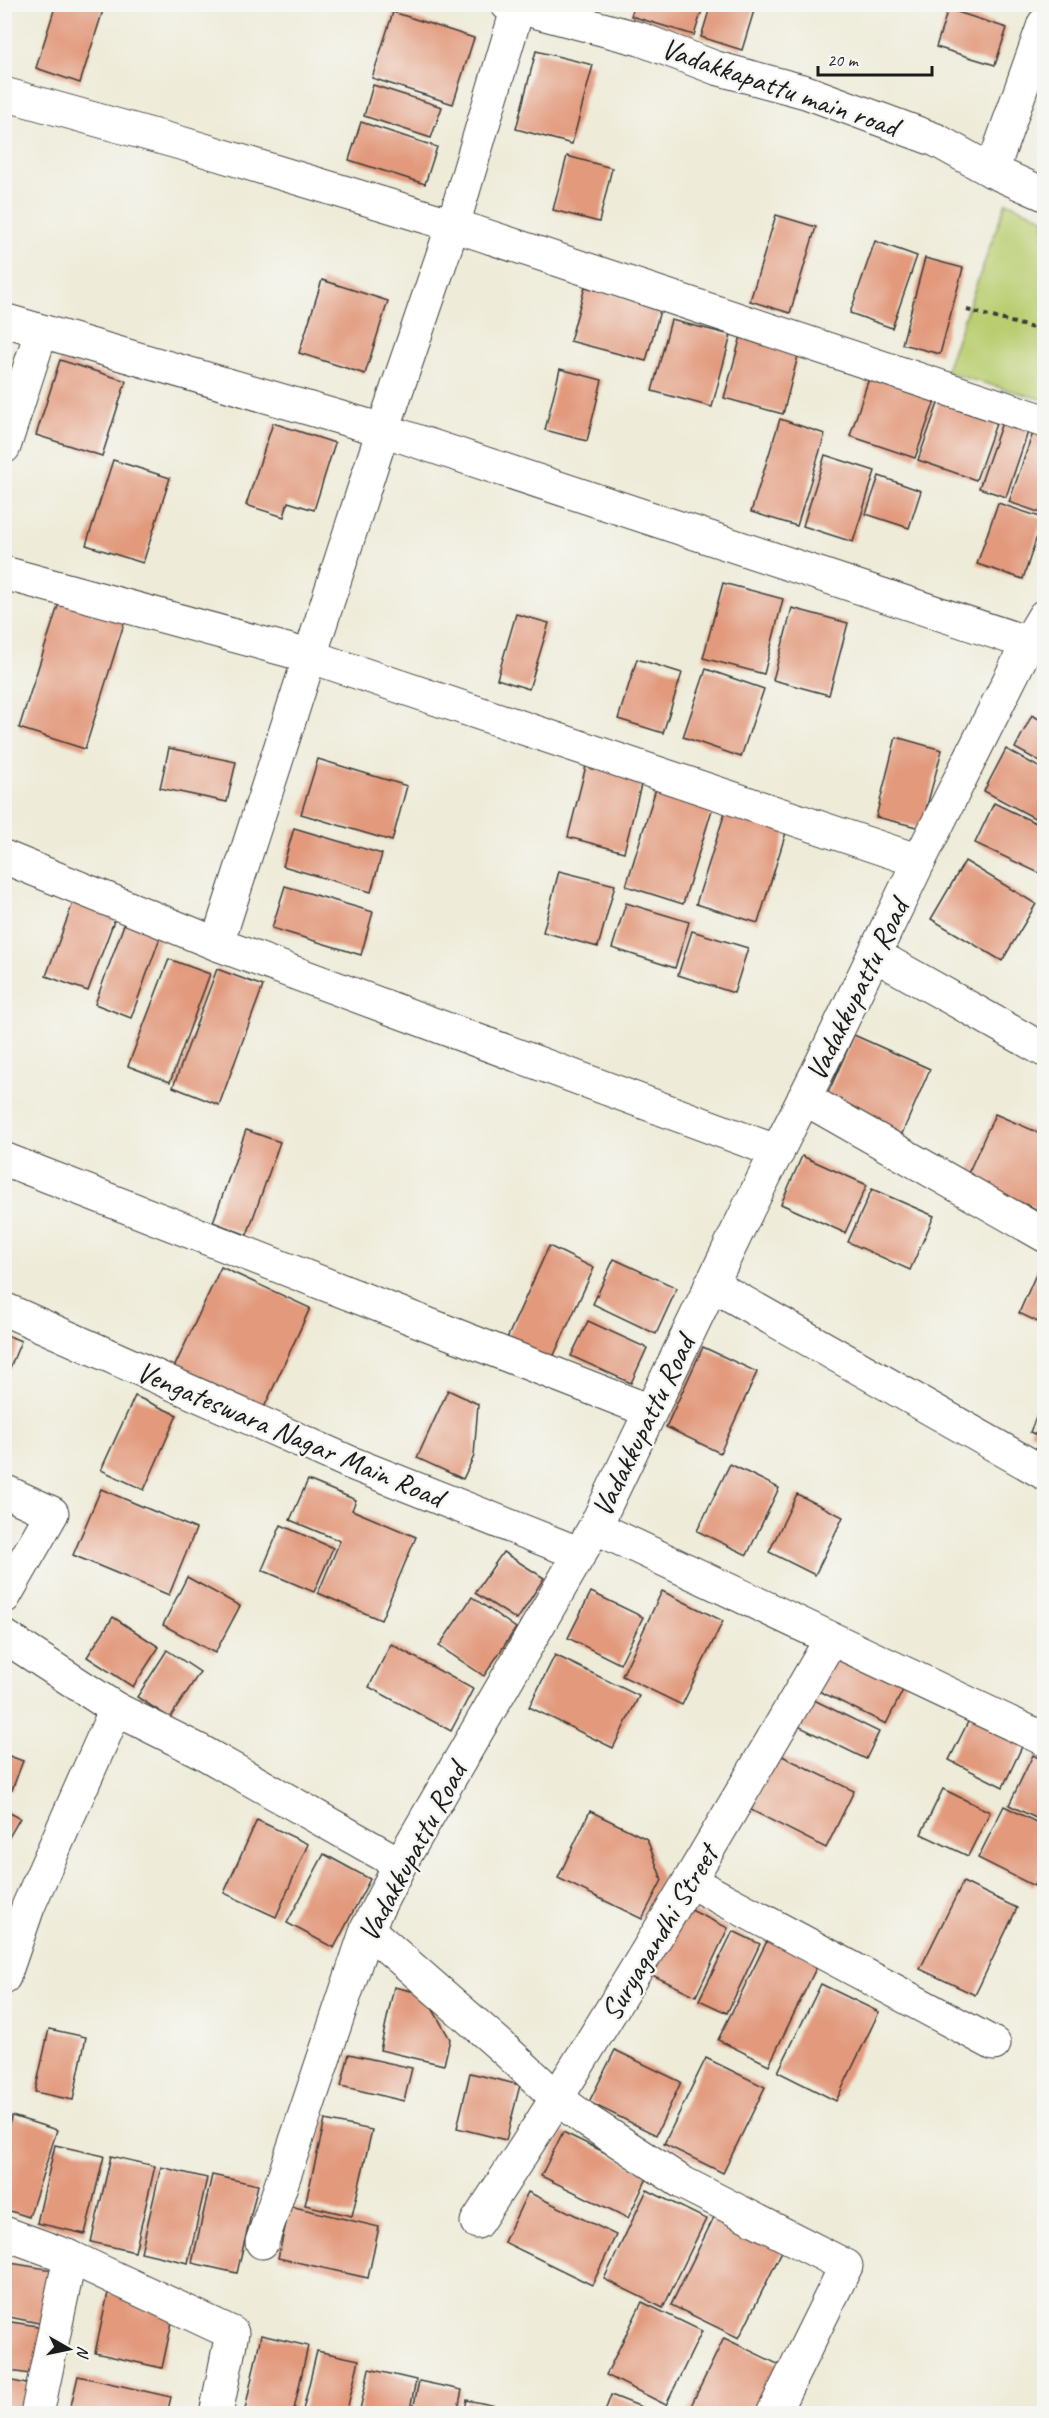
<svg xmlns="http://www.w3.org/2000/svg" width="1049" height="2418" font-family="Caveat,sans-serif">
<rect width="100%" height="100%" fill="#f6f6f2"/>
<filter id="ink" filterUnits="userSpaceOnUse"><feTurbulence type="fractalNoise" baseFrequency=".0167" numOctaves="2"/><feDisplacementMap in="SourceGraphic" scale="12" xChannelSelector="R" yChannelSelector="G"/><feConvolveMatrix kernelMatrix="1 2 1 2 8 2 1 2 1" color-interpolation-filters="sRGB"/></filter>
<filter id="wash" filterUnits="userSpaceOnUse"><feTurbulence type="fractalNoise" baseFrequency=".008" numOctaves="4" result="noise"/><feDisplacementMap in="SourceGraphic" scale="24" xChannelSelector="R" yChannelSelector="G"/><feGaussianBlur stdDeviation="1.35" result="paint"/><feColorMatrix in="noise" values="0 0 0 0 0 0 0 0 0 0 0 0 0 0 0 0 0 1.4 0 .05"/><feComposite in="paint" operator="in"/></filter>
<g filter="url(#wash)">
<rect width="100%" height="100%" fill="#eeebd8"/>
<path fill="#bace71" stroke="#6b7546" stroke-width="1.5" d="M1006,202L1044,218V400L945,372Z"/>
<g id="blocks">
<g fill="#e2997b">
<path d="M56,4H105L80,83L36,68Z"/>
<path d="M635,4H704L694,35L631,16Z"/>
<path d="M711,4H756L742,50L701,37Z"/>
<path d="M948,9L1007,28L995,65L936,47Z"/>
<path d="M393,12L474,38L453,104L372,78Z"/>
<path d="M536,51L593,65L572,144L516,129Z"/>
<path d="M373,85L442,107L431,138L364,116Z"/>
<path d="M361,122L437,147L425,184L349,160Z"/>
<path d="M567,156L612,168L599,222L553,210Z"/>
<path d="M776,215L816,227L790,313L750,301Z"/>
<path d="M875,241L917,256L892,328L850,313Z"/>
<path d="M925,258L963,268L940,354L902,344Z"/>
<path d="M322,280L388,301L365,374L299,353Z"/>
<path d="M585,287L661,307L646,361L570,341Z"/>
<path d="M671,320L731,335L712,407L652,391Z"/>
<path d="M741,336L799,352L783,414L724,398Z"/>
<path d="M60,360L126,381L102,456L36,435Z"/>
<path d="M560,369L602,380L587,441L545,430Z"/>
<path d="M871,372L937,395L915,458L850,436Z"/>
<path d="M940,398L998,418L976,480L918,460Z"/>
<path d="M1004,417L1030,426L1006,497L979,488Z"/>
<path d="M780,419L825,434L797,526L751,512Z"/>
<path d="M273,423L335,443L314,510L288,502L284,517L246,505Z"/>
<path d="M1034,430L1044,434V514L1009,502Z"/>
<path d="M825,455L875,471L853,542L803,526Z"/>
<path d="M113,460L170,478L143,563L86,545Z"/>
<path d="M879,476L921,491L909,528L866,514Z"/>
<path d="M998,503L1043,518L1023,579L977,564Z"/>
<path d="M723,583L783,599L764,674L703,658Z"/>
<path d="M63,590L128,611L85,749L19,728Z"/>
<path d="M792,608L848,623L829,695L773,680Z"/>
<path d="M516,614L549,623L529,689L497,679Z"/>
<path d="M637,659L682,673L663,733L618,719Z"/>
<path d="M706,669L764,689L741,757L683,737Z"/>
<path d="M1032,715L1044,722V764L1015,748Z"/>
<path d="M896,737L942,750L921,828L876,817Z"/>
<path d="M169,748L236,762L227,802L160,788Z"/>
<path d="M1006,749L1044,770V823L984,791Z"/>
<path d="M318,759L407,786L392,841L301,814Z"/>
<path d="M587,762L643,777L624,852L568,837Z"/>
<path d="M658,782L715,800L683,904L626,886Z"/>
<path d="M994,803L1044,827V861L1039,873L975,843Z"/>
<path d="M727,806L788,826L758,923L696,904Z"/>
<path d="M294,828L382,854L371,892L283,866Z"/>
<path d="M965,861L1036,904L1002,961L931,919Z"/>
<path d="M559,871L615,885L598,947L543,932Z"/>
<path d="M285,886L373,912L361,955L272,928Z"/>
<path d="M73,903L115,918L88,991L46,976Z"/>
<path d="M626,903L689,922L675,968L612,948Z"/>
<path d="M126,919L162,932L131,1018L95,1004Z"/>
<path d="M692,931L748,948L734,993L678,975Z"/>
<path d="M169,959L210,974L170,1082L128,1066Z"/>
<path d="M217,969L263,986L219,1105L173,1087Z"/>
<path d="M854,1035L930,1069L901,1136L824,1102Z"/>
<path d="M995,1114L1044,1135V1195L1038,1210L966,1178Z"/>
<path d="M246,1130L280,1142L247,1235L213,1222Z"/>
<path d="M802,1156L867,1185L845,1233L781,1204Z"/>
<path d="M872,1189L934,1216L910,1270L848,1242Z"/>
<path d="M549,1246L594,1268L549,1366L504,1345Z"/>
<path d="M1044,1256V1325L1019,1313Z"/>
<path d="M614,1259L677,1288L656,1334L593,1304Z"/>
<path d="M221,1267L310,1308L262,1412L173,1370Z"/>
<path d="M588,1321L647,1348L631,1383L571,1356Z"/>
<path d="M4,1334L21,1341L5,1380H4Z"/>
<path d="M703,1347L757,1372L720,1453L666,1427Z"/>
<path d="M448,1390L478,1404L474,1456L463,1479L417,1458Z"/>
<path d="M135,1396L177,1415L144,1490L101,1470Z"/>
<path d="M1044,1398V1438L1030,1432Z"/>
<path d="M730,1464L779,1488L747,1555L697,1531Z"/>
<path d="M308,1480L356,1500L352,1510L416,1537L381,1620L318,1593L340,1541L290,1520Z"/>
<path d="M101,1489L196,1529L169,1595L73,1555Z"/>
<path d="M797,1494L843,1517L815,1575L769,1552Z"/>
<path d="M281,1525L333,1548L314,1592L262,1570Z"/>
<path d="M503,1552L544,1578L517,1620L475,1593Z"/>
<path d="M187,1577L240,1606L215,1653L163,1625Z"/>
<path d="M662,1591L723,1621L682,1705L622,1676Z"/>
<path d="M591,1592L643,1617L620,1664L568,1638Z"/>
<path d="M472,1597L516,1628L484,1676L439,1646Z"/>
<path d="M113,1617L159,1647L133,1687L87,1657Z"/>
<path d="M391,1644L473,1689L451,1731L369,1687Z"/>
<path d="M839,1645L908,1680L886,1724L817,1690Z"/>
<path d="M167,1650L200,1672L170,1718L137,1697Z"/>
<path d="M555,1655L639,1696L613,1748L529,1707Z"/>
<path d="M810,1698L879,1732L866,1759L796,1725Z"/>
<path d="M974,1710L1027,1736L1003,1787L949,1760Z"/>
<path d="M4,1754L23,1761L12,1790L4,1788Z"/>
<path d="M778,1754L854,1791L826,1848L751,1810Z"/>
<path d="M1033,1755L1044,1761V1822L1009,1805Z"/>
<path d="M943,1789L990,1812L968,1856L921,1834Z"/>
<path d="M1004,1806L1044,1826V1864L1034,1886L978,1858Z"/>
<path d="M4,1810L20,1818L4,1846Z"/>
<path d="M590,1811L647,1839L662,1880L642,1919L558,1878Z"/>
<path d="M257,1820L308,1844L276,1917L224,1893Z"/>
<path d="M324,1854L370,1879L334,1948L287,1923Z"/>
<path d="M963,1882L1017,1908L975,1995L920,1969Z"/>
<path d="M685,1907L728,1928L696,1996L652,1975Z"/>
<path d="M733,1931L760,1944L727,2013L699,2000Z"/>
<path d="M769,1937L819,1962L769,2065L718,2040Z"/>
<path d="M821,1984L879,2012L836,2101L778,2072Z"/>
<path d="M394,1987L424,1994L450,2039L444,2065L380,2050Z"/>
<path d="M49,2029L86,2037L73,2100L35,2092Z"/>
<path d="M615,2050L681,2082L656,2135L589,2102Z"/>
<path d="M349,2054L412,2068L404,2101L341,2086Z"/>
<path d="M706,2058L765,2087L723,2173L664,2144Z"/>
<path d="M470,2073L520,2085L506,2140L457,2128Z"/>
<path d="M12,2116L57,2130L29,2217L4,2209V2137Z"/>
<path d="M325,2120L372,2130L352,2216L305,2205Z"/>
<path d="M563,2132L649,2174L628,2218L541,2176Z"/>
<path d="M55,2145L104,2156L85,2234L37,2223Z"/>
<path d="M111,2156L155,2166L135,2252L91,2242Z"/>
<path d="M161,2167L207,2178L188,2263L141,2252Z"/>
<path d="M212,2175L258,2185L237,2273L192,2263Z"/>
<path d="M647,2190L706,2219L663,2308L604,2279Z"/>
<path d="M528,2192L616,2235L592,2285L504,2242Z"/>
<path d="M290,2206L379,2227L368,2278L278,2258Z"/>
<path d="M716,2213L784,2247L739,2338L671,2305Z"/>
<path d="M4,2262L53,2270L44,2324L4,2316Z"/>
<path d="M108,2293L175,2308L162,2368L95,2353Z"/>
<path d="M642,2302L702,2331L666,2405L606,2375Z"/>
<path d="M4,2321L44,2327L36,2375L4,2370Z"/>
<path d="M261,2335L308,2346L293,2414H244Z"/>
<path d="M724,2338L790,2370L769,2414H687Z"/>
<path d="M317,2351L359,2360L346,2414H302Z"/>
<path d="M369,2369L416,2380L409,2414H359Z"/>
<path d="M78,2376L171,2397L167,2414H69Z"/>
<path d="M4,2379L31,2385L25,2414H4Z"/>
<path d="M419,2381L462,2390L457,2414H412Z"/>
<path d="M611,2395L657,2413V2414H604Z"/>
<path d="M467,2400L511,2409L510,2414H464Z"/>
</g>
</g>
</g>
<g filter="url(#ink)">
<use href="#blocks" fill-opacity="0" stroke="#3c3b38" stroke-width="1.5"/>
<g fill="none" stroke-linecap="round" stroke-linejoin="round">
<g stroke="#3c3b38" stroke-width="35">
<g id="street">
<path d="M507,4L640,39L716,68L806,92L936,140L992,171L1044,194"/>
<path d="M4,94L184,144L453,225L518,7"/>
<path d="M992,171L1044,24"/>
<path d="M4,320L383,430L1028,643"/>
<path d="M4,447L41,332"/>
<path d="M4,573L309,656L919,861"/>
<path d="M4,857L217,944L778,1152"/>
<path d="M217,944L383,430L453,225L1044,421"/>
<path d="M875,955L1044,1050"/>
<path d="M804,1098L1044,1235"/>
<path d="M4,1159L650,1411"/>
<path d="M711,1284L1044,1473"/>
<path d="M4,1309L351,1463L578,1553"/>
<path d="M4,1491L52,1513L4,1597"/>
<path d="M595,1527L1044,1739"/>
<path d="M4,1636L116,1709L202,1752L400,1864"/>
<path d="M691,1882L994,2044"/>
<path d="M367,1929L502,2047L558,2099L589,2122L683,2183L846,2266L773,2414"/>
<path d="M4,1977L28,1907L116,1709"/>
<path d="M477,2222C602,2032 717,1836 831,1639"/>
<path d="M4,2233L70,2257L232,2333L216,2414"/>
<path d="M262,2242L367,1929L400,1864L595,1527L749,1207L817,1073L919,861L1028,643L1044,616"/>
<path d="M37,2414L70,2257"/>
</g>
</g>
<path stroke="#3c3b38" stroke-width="4" stroke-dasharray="4.5 4.5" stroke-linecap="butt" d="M967,310L1044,331"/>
<use href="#street" stroke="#fff" stroke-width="33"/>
</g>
</g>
<g text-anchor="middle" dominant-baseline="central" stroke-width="5" stroke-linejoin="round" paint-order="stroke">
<g font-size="30" fill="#1c1c1c" stroke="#f6f6f2">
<text transform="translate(780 87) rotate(19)">Vadakkapattu main road</text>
<text transform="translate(857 990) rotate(-64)">Vadakkupattu Road</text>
<text transform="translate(643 1426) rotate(-64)">Vadakkupattu Road</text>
<text transform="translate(290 1434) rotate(23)">Vengateswara Nagar Main Road</text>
<text transform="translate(412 1852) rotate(-62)">Vadakkupattu Road</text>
<text transform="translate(659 1933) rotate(-59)">Suryagandhi Street</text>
</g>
</g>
<rect width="1049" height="2418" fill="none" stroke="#f6f6f2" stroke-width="24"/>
<g transform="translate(69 2349) rotate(99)" stroke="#f6f6f2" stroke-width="4.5" paint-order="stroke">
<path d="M0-4.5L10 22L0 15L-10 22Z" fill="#1c1c1c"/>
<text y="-9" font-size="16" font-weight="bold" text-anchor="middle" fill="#1c1c1c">N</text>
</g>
<path d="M818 66v9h114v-9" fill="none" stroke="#1c1c1c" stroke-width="3"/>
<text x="827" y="66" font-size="18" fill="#1c1c1c" stroke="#f6f6f2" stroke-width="4.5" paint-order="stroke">20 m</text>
</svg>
